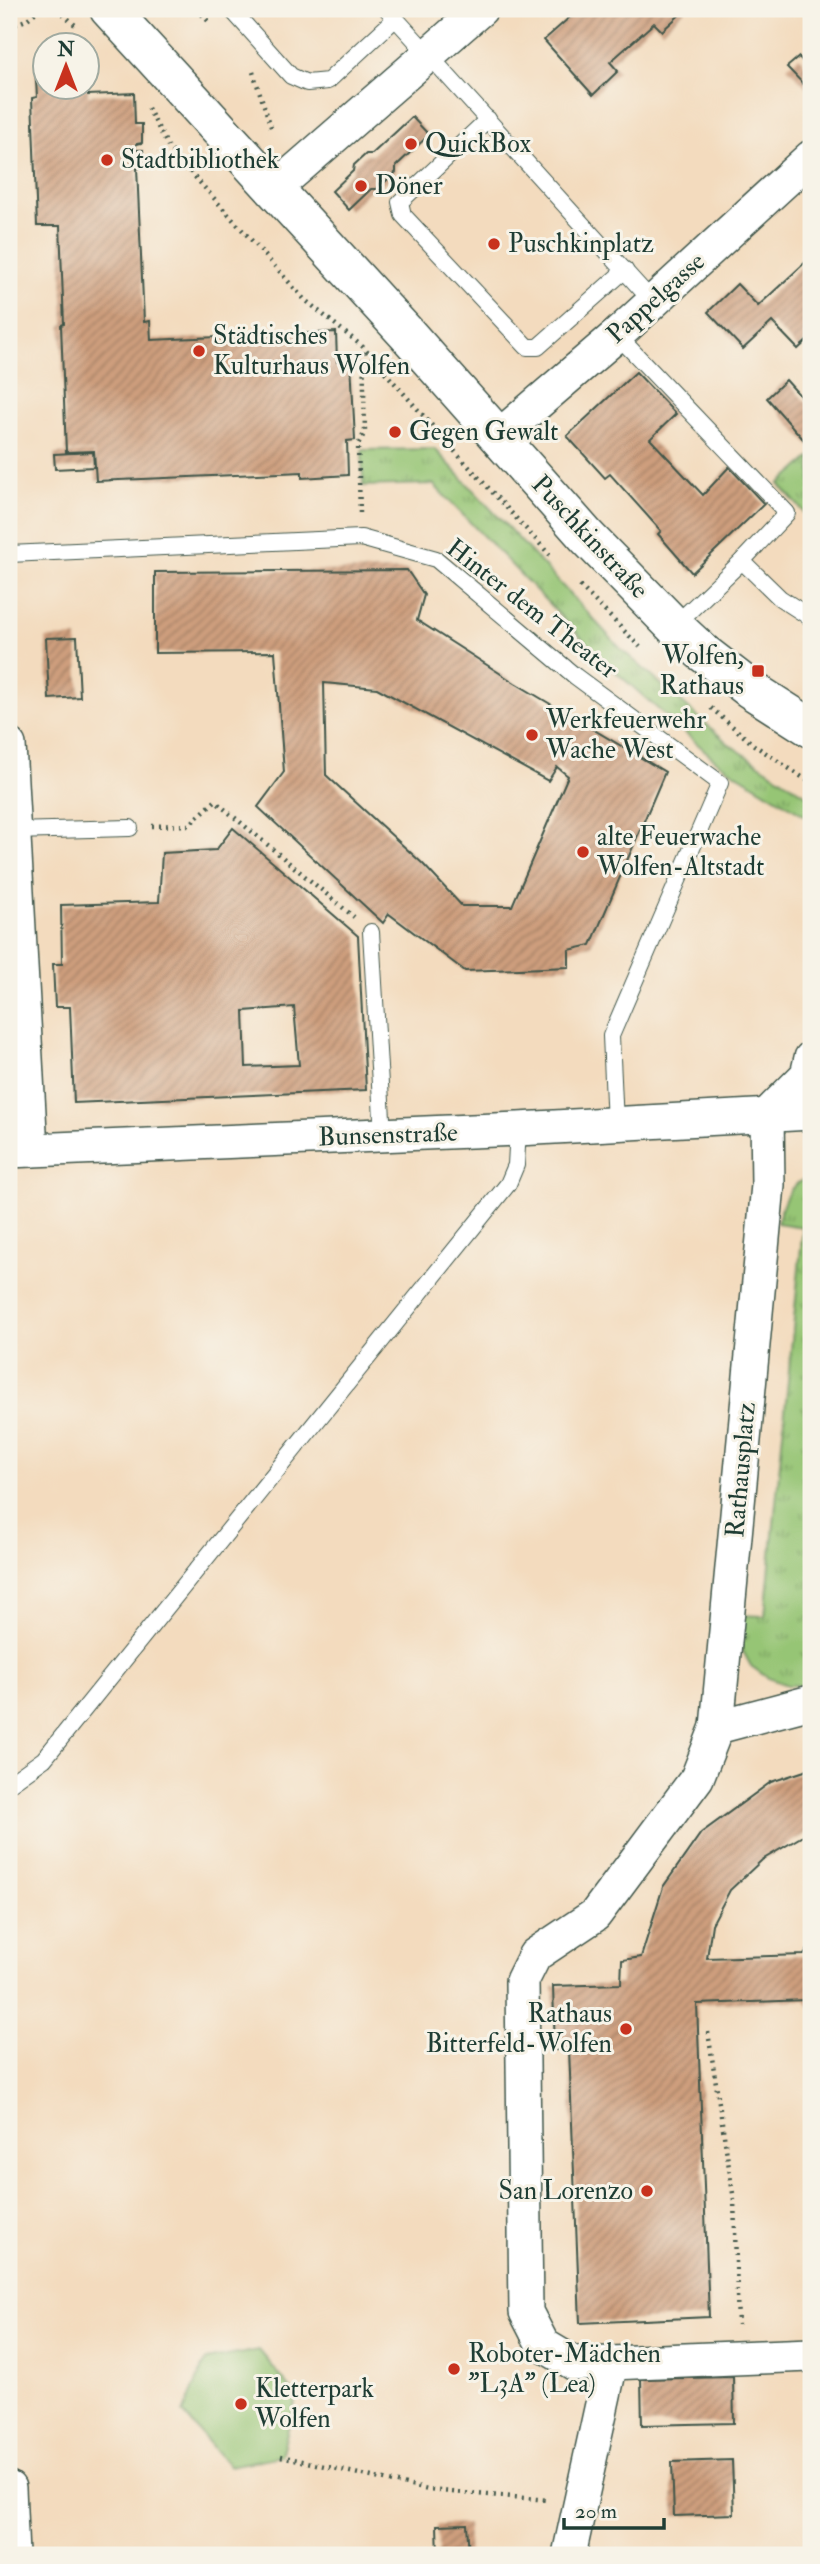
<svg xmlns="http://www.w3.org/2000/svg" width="820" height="2564" font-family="'IM FELL Double Pica',serif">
<defs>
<pattern id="grass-tufts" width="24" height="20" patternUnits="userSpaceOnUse" patternTransform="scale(1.75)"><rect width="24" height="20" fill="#96c575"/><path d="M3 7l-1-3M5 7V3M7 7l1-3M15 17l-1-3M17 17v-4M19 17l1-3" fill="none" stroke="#7aa161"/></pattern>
<pattern id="building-hatch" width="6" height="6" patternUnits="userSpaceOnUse" patternTransform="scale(1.75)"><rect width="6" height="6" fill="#ce9e7d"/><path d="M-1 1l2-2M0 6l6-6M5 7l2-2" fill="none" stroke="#a78267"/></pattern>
</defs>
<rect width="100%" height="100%" fill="#f7f3e8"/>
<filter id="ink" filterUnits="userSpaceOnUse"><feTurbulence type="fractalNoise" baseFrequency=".0143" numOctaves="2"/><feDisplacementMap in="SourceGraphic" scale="14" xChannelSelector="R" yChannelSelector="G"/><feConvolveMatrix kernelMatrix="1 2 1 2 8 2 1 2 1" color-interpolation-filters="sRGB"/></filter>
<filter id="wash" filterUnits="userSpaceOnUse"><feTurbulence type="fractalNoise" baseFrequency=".00686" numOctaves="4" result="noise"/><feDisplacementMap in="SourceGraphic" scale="28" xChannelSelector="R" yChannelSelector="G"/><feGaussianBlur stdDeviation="1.57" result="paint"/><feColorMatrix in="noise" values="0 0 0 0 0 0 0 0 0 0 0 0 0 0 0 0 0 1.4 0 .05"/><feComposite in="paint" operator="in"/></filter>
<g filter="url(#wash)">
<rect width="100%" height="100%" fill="#f3dbbe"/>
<g fill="url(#grass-tufts)" stroke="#5a8154" stroke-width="2">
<path d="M435,449L621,649L730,745L811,798V819L719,763L608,665L433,484L363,486L362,450Z"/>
<path d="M811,457V520L779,484Z"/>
<path d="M811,1176V1686L787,1685L768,1678L751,1666L739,1644L738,1615L765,1616L803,1227L777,1223C784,1200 787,1185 811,1176Z"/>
</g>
<path fill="#96c575" stroke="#5a8154" stroke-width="2" d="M259,2350L297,2396L281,2456L229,2466L183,2413L206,2360Z"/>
<g id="blocks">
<g fill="url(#building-hatch)" fill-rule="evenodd">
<path d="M579,9H686L662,31L654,23L610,62L618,71L593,95L544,40Z"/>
<path d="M799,57L811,71L810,91L787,67Z"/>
<path d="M35,63H46V88H88V95L134,93L135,124H142V143L136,144L135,150H143V168H137L144,322L150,321L151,340L336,332L337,362H351L355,440L347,441L348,475L302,478V472L96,481L94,451L66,452L61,325L64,324L60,226H37L32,98L37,97Z"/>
<path d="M412,117L429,135L396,166V172L377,189H371L349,210L332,191L353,171L354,165L366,154H372Z"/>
<path d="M811,257V337L798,349L772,322L743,349L708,312L737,284L758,306Z"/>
<path d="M636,372L676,414L650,439L703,495L729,467L764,504L692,573L658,534L661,531L610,474L605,478L567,436Z"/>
<path d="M786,380L811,408V448L767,398Z"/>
<path d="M93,452L94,467L55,469L54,454Z"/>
<path d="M407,570L424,595L417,620L515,683L665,772L591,945L569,950V967L465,971L389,914L383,923L258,807L284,772L275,652L155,653V572ZM324,683L377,688L548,781L557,767L568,776L512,906H462L423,864L326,775Z"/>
<path d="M77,637L80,697L49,699L46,638Z"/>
<path d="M233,828L358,936L366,1090L74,1103L70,1007H55L53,964H62L61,905L159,902L162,853L216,850ZM294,1007L299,1065L246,1067L244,1011Z"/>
<path d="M811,1769V1831L762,1860L730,1890L712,1924L707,1958L804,1955L811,1945V2008L806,2000L697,2004L709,2317L580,2323L569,2049L555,2050L553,1986L621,1984L622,1960L641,1957L663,1887L701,1833L771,1782Z"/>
<path d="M733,2377L734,2423L642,2425L641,2379Z"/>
<path d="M732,2460L734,2514L674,2516L672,2462Z"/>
<path d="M467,2524L469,2555H438L437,2525Z"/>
</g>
</g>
</g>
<g filter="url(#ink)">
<use href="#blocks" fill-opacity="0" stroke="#3f5549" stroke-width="2"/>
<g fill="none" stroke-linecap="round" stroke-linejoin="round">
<g stroke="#3f5549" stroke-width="18">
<g id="service">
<path d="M231,9L291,76L307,83L328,81L396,18"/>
<path d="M387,9L652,301"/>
<path d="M488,119L400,202L403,215L527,347H538L625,270"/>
<path d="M617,335L787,513L742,561L674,626"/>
<path d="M9,554L361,538L436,559L575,676L720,783L611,1036L615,1124"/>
<path d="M742,561L780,598L811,618"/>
<path d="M13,831L130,828"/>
<path d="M371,932L383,1135"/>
<path d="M9,1784L44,1759L508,1184L516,1165L518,1129"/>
</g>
</g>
<g stroke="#3f5549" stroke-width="36">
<g id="minor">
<path d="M274,189L481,9"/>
<path d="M498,437L617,335L811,157"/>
<path d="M9,745L31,1150"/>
<path d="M767,1115L768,1185L717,1727L811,1702"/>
<path d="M767,1115L807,1075L811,1058"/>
<path d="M9,1151L518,1129L811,1113"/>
<path d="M611,2363L811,2355"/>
<path d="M9,2488L12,2555"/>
<path d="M569,2555L611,2363L575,2364L543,2345L526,2312L522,1981L535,1955L595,1915L697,1778L717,1727"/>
</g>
</g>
<g stroke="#3f5549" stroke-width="41">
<path id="tertiary" d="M109,9L408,335L587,537L674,626L702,652L750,689L811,728"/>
</g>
<g stroke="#3f5549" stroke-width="4.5" stroke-dasharray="2 5" stroke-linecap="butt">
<path d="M58,9L75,25"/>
<path d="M197,9L208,21"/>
<path d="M9,27L26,20L40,9"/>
<path d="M253,72L272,130"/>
<path d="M148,108L169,148L304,299L363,347L449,445L550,555"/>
<path d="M360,513L358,445L365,432L363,348"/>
<path d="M580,586L640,647"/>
<path d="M711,708L754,745L811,783"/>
<path d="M152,826L189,825L215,801L354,917"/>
<path d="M708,2032L734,2200L738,2325"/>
<path d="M281,2456L428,2490L549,2500"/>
</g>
<use href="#service" stroke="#fff" stroke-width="16"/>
<use href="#minor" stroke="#fff" stroke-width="33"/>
<use href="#tertiary" stroke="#fff" stroke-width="38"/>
</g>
</g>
<g fill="#c8321e" stroke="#f7f3e8" stroke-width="2.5">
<circle cx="411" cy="144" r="7"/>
<circle cx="107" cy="160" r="7"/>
<circle cx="361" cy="186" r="7"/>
<circle cx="494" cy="244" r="7"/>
<circle cx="199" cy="351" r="7"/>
<circle cx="395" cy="432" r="7"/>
<rect x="751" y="664" width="14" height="14" rx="3.5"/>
<circle cx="532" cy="735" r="7"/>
<circle cx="583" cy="852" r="7"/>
<circle cx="626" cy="2029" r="7"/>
<circle cx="647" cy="2191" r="7"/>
<circle cx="454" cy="2369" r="7"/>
<circle cx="241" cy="2404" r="7"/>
</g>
<g text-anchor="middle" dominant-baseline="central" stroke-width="6" stroke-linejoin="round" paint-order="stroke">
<g font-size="26" fill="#1f3d34" stroke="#f7f3e8" text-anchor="start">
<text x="425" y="144">QuickBox</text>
<text x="121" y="160">Stadtbibliothek</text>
<text x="375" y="186">Döner</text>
<text x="508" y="244">Puschkinplatz</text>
<text x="213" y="336">Städtisches<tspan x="213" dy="30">Kulturhaus Wolfen</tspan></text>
<text x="409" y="432">Gegen Gewalt</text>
<text x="744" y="656" text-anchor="end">Wolfen,<tspan x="744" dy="30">Rathaus</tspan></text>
<text x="546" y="720">Werkfeuerwehr<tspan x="546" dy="30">Wache West</tspan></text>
<text x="597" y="837">alte Feuerwache<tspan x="597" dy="30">Wolfen-Altstadt</tspan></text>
<text x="612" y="2014" text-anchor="end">Rathaus<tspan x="612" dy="30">Bitterfeld-Wolfen</tspan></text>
<text x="633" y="2191" text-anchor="end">San Lorenzo</text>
<text x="468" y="2354">Roboter-Mädchen<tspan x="468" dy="30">"L3A" (Lea)</tspan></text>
<text x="255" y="2389">Kletterpark<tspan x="255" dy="30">Wolfen</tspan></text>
</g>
<g font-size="26" fill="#1f3d34" stroke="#f7f3e8">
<text transform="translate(656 298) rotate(-42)">Pappelgasse</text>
<text transform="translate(590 537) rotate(47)">Puschkinstraße</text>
<text transform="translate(532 609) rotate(38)">Hinter dem Theater</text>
<text transform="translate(388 1135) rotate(-2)">Bunsenstraße</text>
<text transform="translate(741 1470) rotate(-85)">Rathausplatz</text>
</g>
</g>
<rect width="820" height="2564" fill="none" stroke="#f7f3e8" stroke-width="35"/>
<g transform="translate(66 66)"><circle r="33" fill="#f7f3e8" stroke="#a1aaa0" stroke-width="2"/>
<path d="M0-5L12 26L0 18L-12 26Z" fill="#c8321e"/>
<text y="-10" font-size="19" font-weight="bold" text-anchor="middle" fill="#1f3d34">N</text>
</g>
<path d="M564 2518v10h100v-10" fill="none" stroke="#1f3d34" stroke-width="3.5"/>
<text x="575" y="2518" font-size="21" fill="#1f3d34" stroke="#f7f3e8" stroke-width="5" paint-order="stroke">20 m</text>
</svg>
